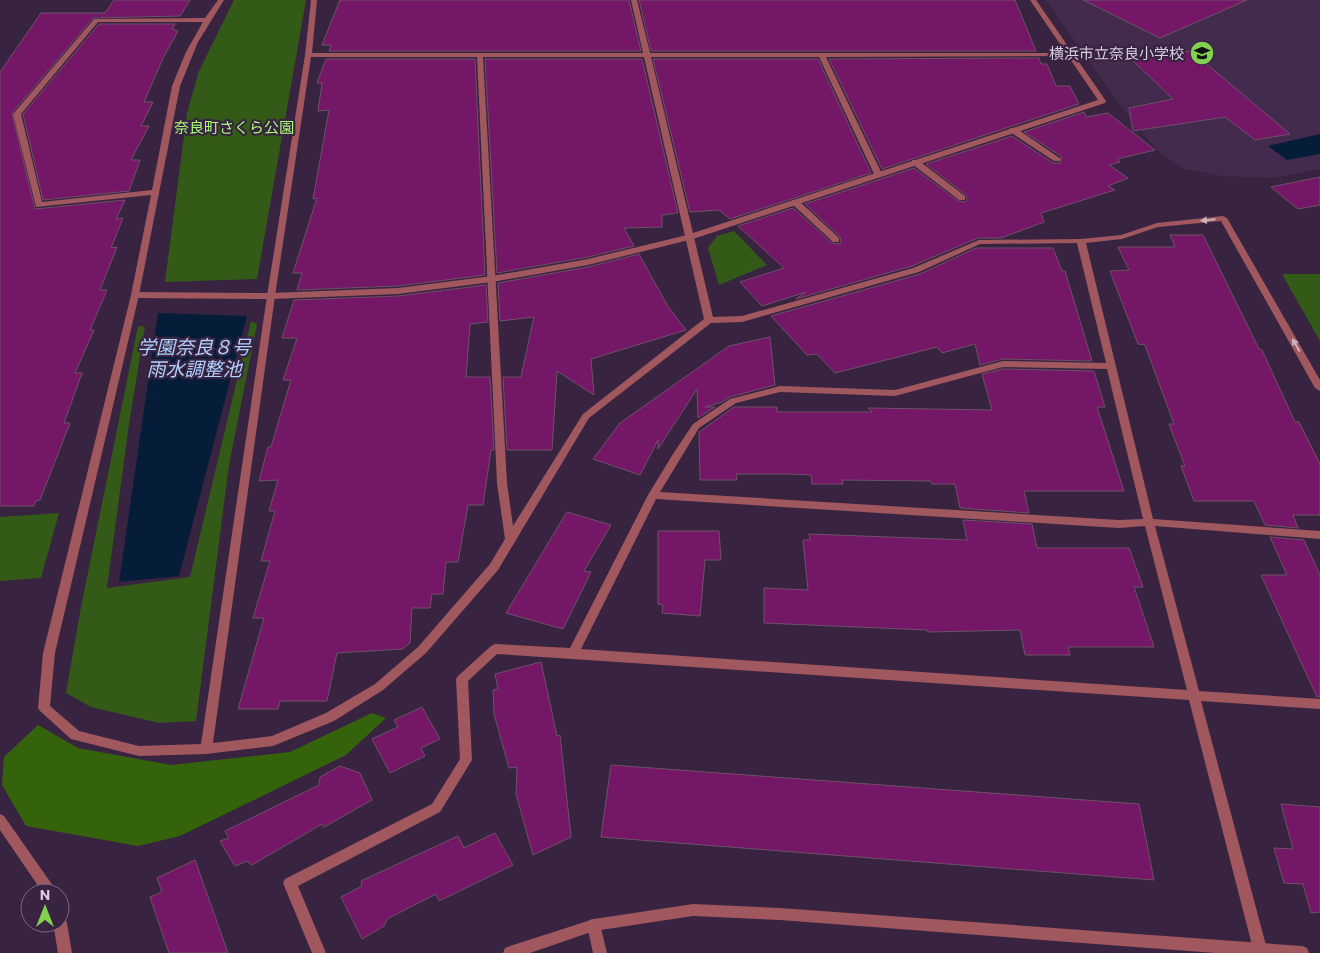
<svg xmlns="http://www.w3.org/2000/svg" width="1320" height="953" font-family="Commissioner,'Noto Sans JP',sans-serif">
<rect width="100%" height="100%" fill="#382441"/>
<path fill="#432b4e" d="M1046,0H1320V169L1272,178L1223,176L1184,169L1159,152L1121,106Z"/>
<g fill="#335a17">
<path d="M234,0H306L257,279L165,282L187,113L199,71Z"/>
<path d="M734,231L767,265L719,285L708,248L717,236Z"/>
<path d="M1282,274H1320V341Z"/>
<path d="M251,321L257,324L229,465L196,721L159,723L91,707L66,693L81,607L138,326L145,327L129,424L107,588L190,577Z"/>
<path d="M59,513L41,578L0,581V517Z"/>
</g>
<path fill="#34630c" d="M372,713L386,718L346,755L180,836L138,846L26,826L2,785L4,757L38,725L78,748L171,765L290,752Z"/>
<g fill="#061d3a">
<path d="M1320,134V154L1287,160L1268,146Z"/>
<path d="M158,313L247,316L179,576L119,582Z"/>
</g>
<g fill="#741767" stroke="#705069">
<path d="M114,0H190L180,16L93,18L12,113L35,209L125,200L116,219L123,218L111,248L117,247L100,290H107L90,330H94L75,373H82L64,423H70L40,500L36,501L34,506H0V72L41,13H105Z"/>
<path d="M340,0H629L641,51H329L331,45H322Z"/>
<path d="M639,0H1015L1036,51H651Z"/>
<path d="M1083,0H1247L1160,38Z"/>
<path d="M99,24H175L172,29L178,31L163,58L144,102H153L141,126H149L131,160H140L129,191L43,200L23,114Z"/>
<path d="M1191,51L1290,134L1255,140L1225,117L1133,131L1129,108L1173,99L1130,58Z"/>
<path d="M1039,58L1041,64H1047L1056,86H1070L1079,104L882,169L829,59Z"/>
<path d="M326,59H475L485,275L398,286L297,290L302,273H293L317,198L313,199L329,110L318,111L322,83H317Z"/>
<path d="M485,59H642L678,213L662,215V227L624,228L634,246L588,257L497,273Z"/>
<path d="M653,59H818L871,173L730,219L719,210L690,212Z"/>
<path d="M1084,112L1086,117L1108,113L1155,150L1117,159L1120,162L1109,165L1128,178L1108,186L1115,190L1041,213L1044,222L1001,238H978L912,266L796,299L806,292L762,306L740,282L784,268L738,226L793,208L832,243L839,244L841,242L840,237L805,204L914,168L958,201L965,202L967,200L966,195L926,164L1012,136L1053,163H1060L1062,157L1024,132Z"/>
<path d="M1320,177V205L1298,209L1271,187Z"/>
<path d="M1170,235H1203L1259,349L1262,350L1295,422H1299L1320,464V515H1293L1298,528L1265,525L1254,501H1194L1181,466H1185L1169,424H1174L1145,345L1138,344L1110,271L1129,270L1118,247H1175Z"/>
<path d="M976,248H1053L1062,271H1065L1092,361L1003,359L980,365L975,344L942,353L937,347L835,373L817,354L807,355L771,316L920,274Z"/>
<path d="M639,254L667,305L686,330L591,359L594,395L557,371L552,450H507L503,377H521L534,317L500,321L498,283L588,267Z"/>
<path d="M486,285L488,322L470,324L466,377H490L494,450H491L483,505H468L458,562H446L443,594H432L430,608H412L410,643L402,649L337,653L327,701H280L278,709H238L264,618H253L270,561H261L275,511H269L278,480L259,481L268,447H271L291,380H283L297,338H282L294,300L398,296Z"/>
<path d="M770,337L775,385L730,397L722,402L705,407H715L698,418L697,389L658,449V440L640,475L593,459L620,423L729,346Z"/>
<path d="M1003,369L1094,371L1105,407H1097L1124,491H1024L1029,513L960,508L955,484H932L931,481L842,480L843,484H812L811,475L790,474H736L737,480H700L699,432L734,407H777V412H872L868,408L992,410L982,374Z"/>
<path d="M567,512L611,525L584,571L591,572L563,629L506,613Z"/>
<path d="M963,520L1032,524L1037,548H1129L1143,587H1134L1154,647H1068L1070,655H1025L1020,630L928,632L927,630L764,623V588L808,590L803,540H810L809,534L967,540Z"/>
<path d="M658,531H719L721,560H705L700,616L662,613L663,605L658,604Z"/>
<path d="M1270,537L1304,540L1320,575V697H1317L1261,575H1287Z"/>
<path d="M541,662L557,736L560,735L571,837L533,855L516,794L517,767L509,768L494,714L493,690L498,689L495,674Z"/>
<path d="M422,707L440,739L421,748L425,756L390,773L372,739L398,727L394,720Z"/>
<path d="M611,765L1139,804L1154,880L601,837Z"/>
<path d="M340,766L360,773L372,800L324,827L322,824L252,865L247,861L235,866L220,841L229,838L225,831L319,785L320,777Z"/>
<path d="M1281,804L1320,807V912L1311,913L1303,884L1284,883L1274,848L1293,849Z"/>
<path d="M495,833L513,865L439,901L436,894L387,919L384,926L362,939L341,897L362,886L361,881L458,836L464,848Z"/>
<path d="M195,860L228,953H169L150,897L162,892L157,878Z"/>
</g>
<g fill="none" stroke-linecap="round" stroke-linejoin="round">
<g fill="#a1575e" fill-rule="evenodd">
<path d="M1010,128H1016L1061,159L1060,161H1054L1010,132Z"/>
<path d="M912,160H918L965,196V200H959L912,164Z"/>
<path d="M792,200H798L839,238V242H833L792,204Z"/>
<path d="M0,814L4,816L58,893H43L0,830Z"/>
<path d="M60,917L65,919L67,923L72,953H58L53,923H60Z"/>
</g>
<g fill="#a1575e" fill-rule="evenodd">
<path d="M218,0H224L198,42L180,86L139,295L55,653L50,706L79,731L139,746L201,744L267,296L305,55L311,0H317L312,53H643L631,0H637L650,53H1071L1074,55L1073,56L826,57L882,174L878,176L874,174L819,57H651L713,317L742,316L913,268L979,240L1081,239L1121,235L1157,223L1223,216L1227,218L1320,380V391L1315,388L1221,221L1158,227L1122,239L1086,243L1153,519L1320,531V539L1155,526L1199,691L1320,699V709L1201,701L1268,953H1254L1189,700L497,654L468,681L472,760L440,812L298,886L326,953H312L283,883L285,879L432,804L460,759L456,679L458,676L491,646L495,644L570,648L648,495L673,454L693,424L730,399L780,386L895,390L1003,361L1106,363L1077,243L980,244L919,272L742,322L711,323L589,418L498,570L426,653L383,690L334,721L273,746L206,754L139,756L71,739L40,711L38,708L43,653L131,295L151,195L36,207L13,114L94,19L205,18ZM98,22H203L186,52L172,86L152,190L42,202L21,114ZM311,57H477L497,483L505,539L490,564L418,647L375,684L326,713L272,736L213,743L275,296ZM483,57H644L704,319L583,414L513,526L507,483ZM1003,367L1107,369L1143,519L1119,520L660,492L699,428L736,403L780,392L895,396ZM656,499L1119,528L1145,526L1187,690L581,649Z"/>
<path d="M594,919L599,920L607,953H593L587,925L589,920Z"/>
</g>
<g fill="#a1575e" fill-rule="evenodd">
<path d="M1030,0H1036L1106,101L1105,103L693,239L588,265L492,282L398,294L271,299L135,298L131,295L135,292L271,293L398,288L492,276L588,259L687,235L1098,100Z"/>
<path d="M693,904L780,908L1302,946L1307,948L1309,953H1215L780,920L693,916L594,931L530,953H503L505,948L510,946L594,919Z"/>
</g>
</g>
<defs><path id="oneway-solid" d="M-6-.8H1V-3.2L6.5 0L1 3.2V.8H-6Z" transform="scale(1.25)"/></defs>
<g fill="#ccb1c0">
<use href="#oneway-solid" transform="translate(1208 220) rotate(174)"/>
<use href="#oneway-solid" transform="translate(1296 345) rotate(-120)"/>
</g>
<defs>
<g id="school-disc" transform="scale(1.25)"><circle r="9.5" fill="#83d04f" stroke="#382441"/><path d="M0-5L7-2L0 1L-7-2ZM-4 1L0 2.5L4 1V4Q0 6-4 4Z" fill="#111"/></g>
</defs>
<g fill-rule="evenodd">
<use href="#school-disc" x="1202" y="53"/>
</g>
<g text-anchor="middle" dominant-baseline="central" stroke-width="4.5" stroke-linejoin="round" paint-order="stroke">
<g font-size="15" fill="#dbcfe1" stroke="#382441" text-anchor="end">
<text x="1184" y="53">横浜市立奈良小学校</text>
</g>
<g font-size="15" fill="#a9fb76" stroke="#382441">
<text x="234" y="127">奈良町さくら公園</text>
</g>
<g font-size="19" font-style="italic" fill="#aed1ff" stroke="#382441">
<text x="194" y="346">学園奈良８号<tspan x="194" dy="22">雨水調整池</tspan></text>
</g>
</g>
<g transform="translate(45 908)"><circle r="24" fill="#382441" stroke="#796881"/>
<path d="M0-4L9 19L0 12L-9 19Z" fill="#83d04f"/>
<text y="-8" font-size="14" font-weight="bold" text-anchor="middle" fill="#dbcfe1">N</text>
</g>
</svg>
